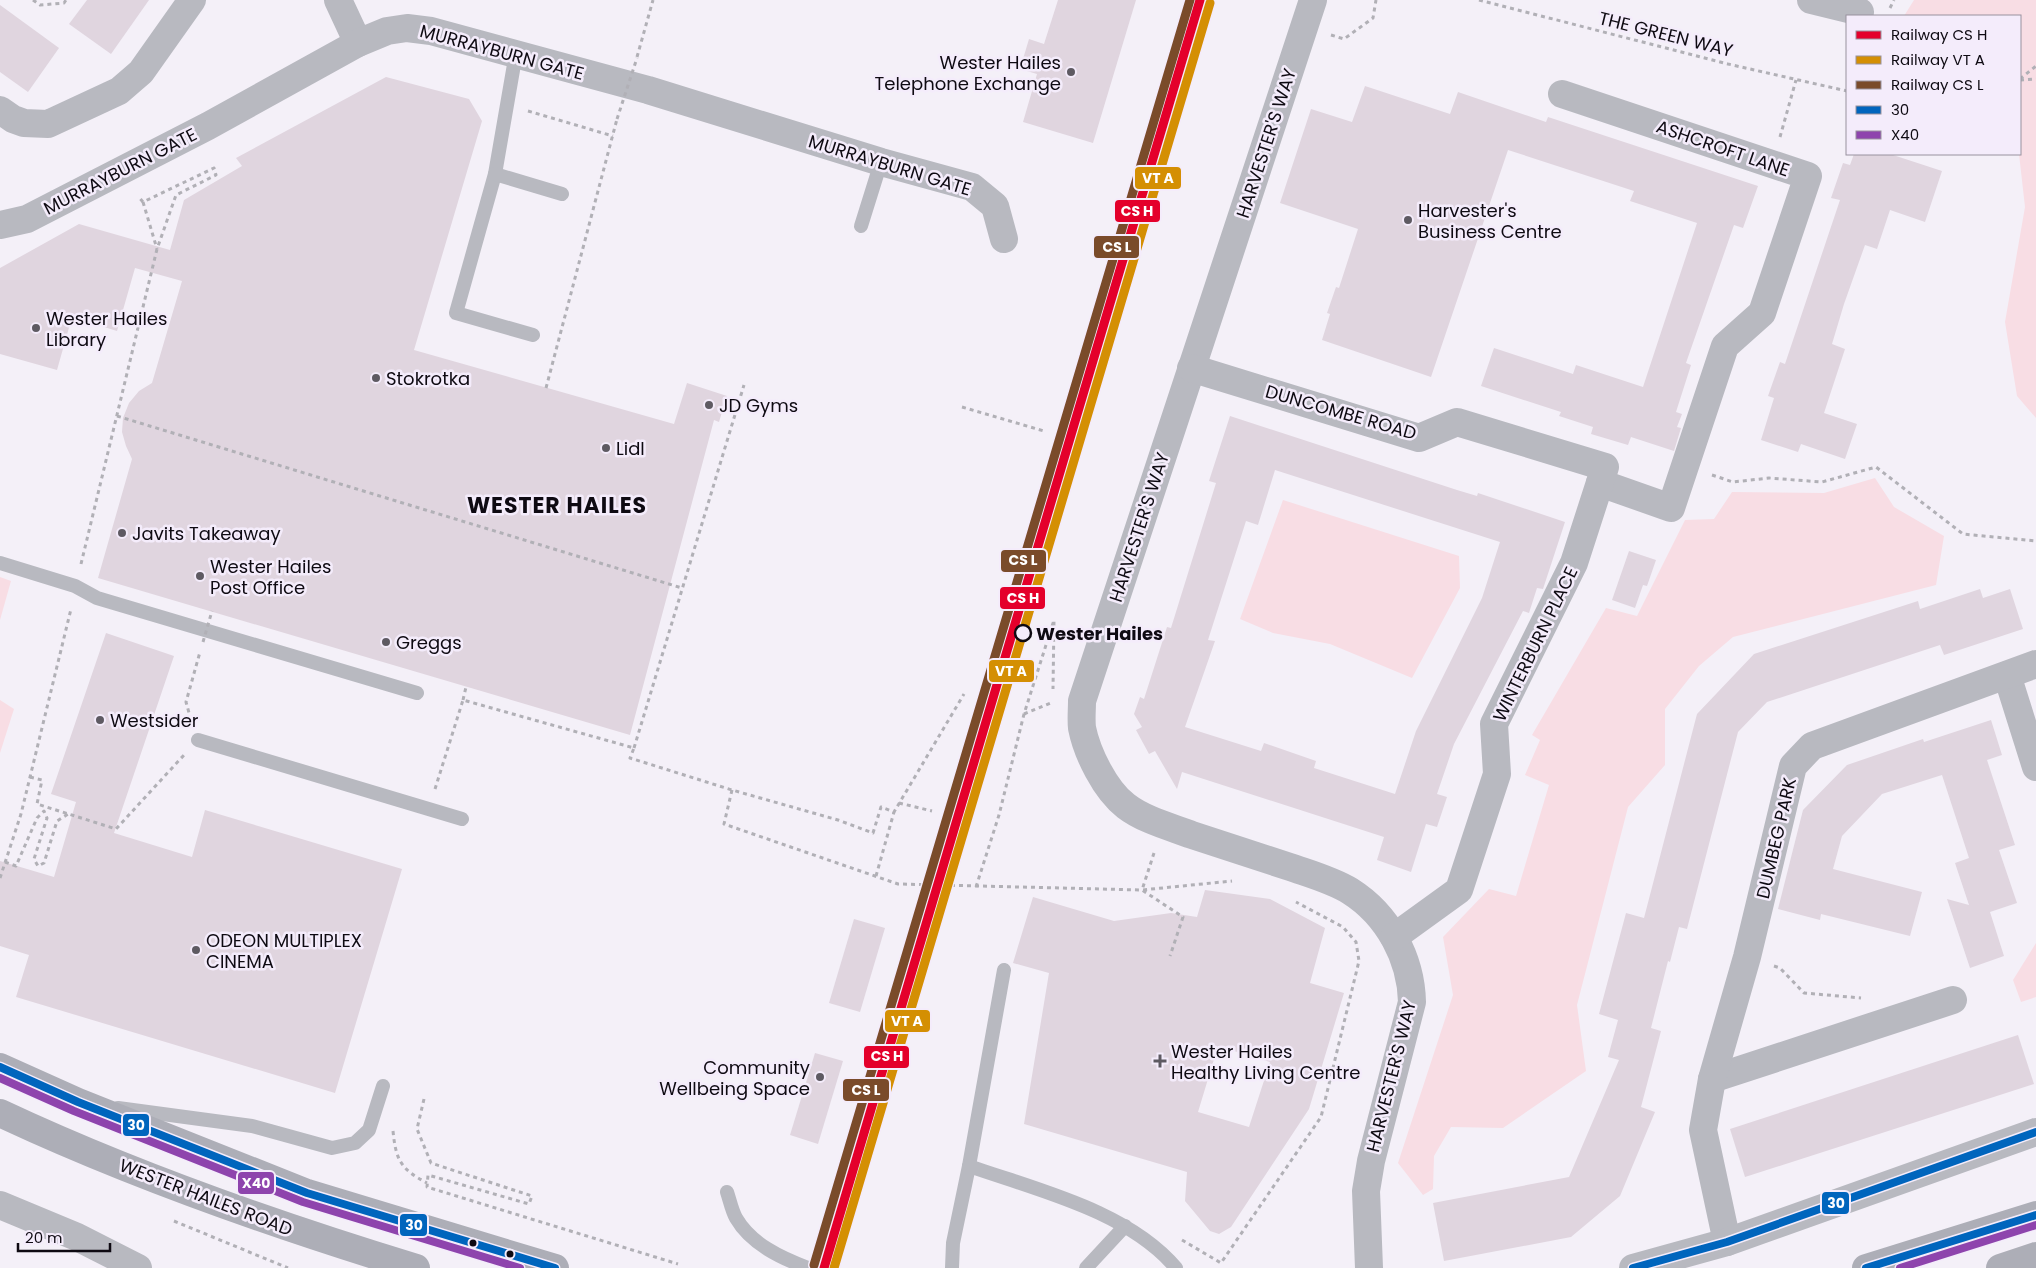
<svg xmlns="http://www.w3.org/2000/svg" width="2036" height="1268" font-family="Poppins,sans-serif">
<rect width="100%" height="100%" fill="#f4f0f8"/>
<g fill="#f8dde4">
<path d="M1914,0H2036V418L2017,396L2005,322L2025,207L2019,154L2020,16H1904Z"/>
<path d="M1875,478L1894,507L1944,536L1936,585L1733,637L1699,666L1665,709V765L1628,807L1577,1005L1586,1071L1503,1128L1451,1127L1434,1156L1433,1189L1423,1195L1398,1163L1453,995L1443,937L1489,889L1516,896L1549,785L1525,775L1540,740L1532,735L1606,608L1637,616L1685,520L1714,519L1732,492L1824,493Z"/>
<path d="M1283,500L1459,556L1460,588L1412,678L1330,644L1273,633L1240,619Z"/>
<path d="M0,577L11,581L0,620Z"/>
<path d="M0,700L14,709L0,753Z"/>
<path d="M2036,943V997L2021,1002L2013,980Z"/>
</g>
<g fill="#e0d5df" fill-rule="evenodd">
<path d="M87,0H149L111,54L69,24Z"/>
<path d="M1058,0H1136L1093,143L1023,122L1037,74L1020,69L1029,39L1044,44Z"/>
<path d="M0,5L59,48L28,92L0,72Z"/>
<path d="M386,77L469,99L482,121L414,350L674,424L687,383L727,396L719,422L714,420L630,735L98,578L132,459L126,446L122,432L123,418L129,403L139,391L152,383L182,281L135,268L117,331L72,317L57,370L0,354V268L79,224L170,250L184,200L242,166L236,158Z"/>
<path d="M1365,86L1450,114L1458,92L1546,122L1548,117L1758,186L1743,228L1734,225L1686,363L1691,365L1676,412L1682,414L1677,427L1681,428L1674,451L1631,437L1628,445L1591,434L1593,427L1559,416L1561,412L1481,386L1494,348L1573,374L1576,365L1643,387L1697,223L1630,201L1634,191L1508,150L1431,377L1322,340L1330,314L1327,313L1336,287L1339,288L1358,229L1280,203L1311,109L1352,122Z"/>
<path d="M1854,154H1890L1942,171L1925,222L1890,210L1877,249L1865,245L1844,304L1832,344L1845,349L1824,413L1857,424L1845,459L1801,444L1798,452L1761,440L1774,398L1768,396L1780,362L1785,364L1840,200L1831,198L1843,163L1850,165Z"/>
<path d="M1230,416L1457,490L1477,496L1478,493L1565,522L1543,589L1537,588L1529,613L1523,611L1454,744L1437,794L1447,797L1437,827L1426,824L1411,872L1377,860L1384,837L1182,772L1177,789L1155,751L1149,754L1136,730L1142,727L1134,714L1140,697L1144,699L1167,627L1171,628L1216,483L1209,481ZM1275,470L1500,542L1482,598L1416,731L1395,794L1314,768L1316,761L1264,743L1261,751L1185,727L1215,641L1208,640L1246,521L1258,525Z"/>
<path d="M1629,551L1656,560L1647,586L1643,585L1635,608L1612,600Z"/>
<path d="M1980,589L1983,598L2010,589L2023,629L1944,655L1940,645L1767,702L1738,732L1687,929L1679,927L1670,962L1668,961L1651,1028L1661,1031L1641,1107L1655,1112L1620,1196L1571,1237L1444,1261L1433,1203L1569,1177L1619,1060L1608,1057L1618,1020L1599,1014L1626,913L1644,918L1697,714L1754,654L1918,601L1920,609Z"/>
<path d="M106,633L174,656L114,833L192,857L205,810L402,869L335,1093L16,997L29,955L0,946V861L54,877L76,802L51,794Z"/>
<path d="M1991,720L2002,755L1987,760L2015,845L1999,850L2017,903L1990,912L2004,956L1970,968L1947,899L1969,905L1955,863L1969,858L1942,775L1882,794L1842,836L1833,869L1922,892L1910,936L1821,914L1820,920L1778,909L1803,810L1847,765L1923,739L1924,742Z"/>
<path d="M1205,890L1270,899L1325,928L1310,983L1344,993L1309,1109L1231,1227L1219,1234L1210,1231L1185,1201L1187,1172L1024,1124L1049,973L1013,963L1033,897L1114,921L1171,913L1197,917ZM1218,1046L1270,1062L1249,1127L1198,1112Z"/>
<path d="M854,919L885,928L860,1012L829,1003Z"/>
<path d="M2018,1035L2034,1084L1745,1177L1730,1129Z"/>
<path d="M815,1053L843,1061L818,1144L790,1135Z"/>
</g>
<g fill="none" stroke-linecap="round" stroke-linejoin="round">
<g stroke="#b1b0b6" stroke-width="3" stroke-dasharray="4 4" stroke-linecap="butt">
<path d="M33,0L40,5L64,3L66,0"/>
<path d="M1479,0L1728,64L1847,91"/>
<path d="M1890,8L1894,0"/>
<path d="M1331,35L1344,39L1373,18L1376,0"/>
<path d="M637,57L653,0"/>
<path d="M2020,79L2036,66"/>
<path d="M2020,80L2036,79"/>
<path d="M528,111L613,136"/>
<path d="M1780,137L1796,80"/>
<path d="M143,202L157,249"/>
<path d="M546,388L617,119"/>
<path d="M962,407L1044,431"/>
<path d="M117,416L682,588"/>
<path d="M1712,475L1733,482L1769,478L1822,482L1876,467L1963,534L2036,541"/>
<path d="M81,564L157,249L176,195L216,175L214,168L143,202L138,196"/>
<path d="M463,700L466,687"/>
<path d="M1024,714L1053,702"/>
<path d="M191,720L186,702L200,652"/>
<path d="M634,748L744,385"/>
<path d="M30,777L42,780L37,804L116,829L184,755"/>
<path d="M435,789L463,700L634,748L630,758L732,790L838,820L873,833L881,807L894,812L964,694"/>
<path d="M732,790L724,824L898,884L1142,890L1183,917L1170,956"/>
<path d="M899,803L932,811"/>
<path d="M1154,853L1142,890L1232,881"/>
<path d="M5,862L16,866L37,818L44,811L47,818L34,859L38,866L44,863L57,821L68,814"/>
<path d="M876,876L894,812"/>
<path d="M0,878L21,814L71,609"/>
<path d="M976,887L999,815L1024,714L1054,620L1053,689"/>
<path d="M1774,966L1780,968L1804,993L1861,998"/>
<path d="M424,1099L417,1129L431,1163L532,1196L529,1204L428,1175L427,1187L678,1264"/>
<path d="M393,1131C396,1161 401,1169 427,1183"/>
<path d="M174,1221L288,1268"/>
<path d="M1182,1240L1221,1263L1321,1117L1359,961L1356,942L1343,927L1296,902"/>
</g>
<g stroke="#b8b9c0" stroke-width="14">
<path d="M516,53L495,174L456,313L533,335"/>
<path d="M495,174L562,194"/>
<path d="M861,226L881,162"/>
<path d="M0,563L75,586L97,598L417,693"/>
<path d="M198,740L462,819"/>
<path d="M118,1108L252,1126L332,1148L355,1143L369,1130L383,1086"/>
<path d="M969,1166L1004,970"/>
<path d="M727,1192C730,1201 732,1211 736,1218C751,1244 781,1258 808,1268"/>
<path d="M952,1268L953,1243L969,1166C1037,1190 1128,1211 1176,1268"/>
<path d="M1086,1268L1125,1226"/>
</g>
<g stroke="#b8b9c0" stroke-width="28">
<path d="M338,0L358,43"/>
<path d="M1313,0L1082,701C1082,710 1081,719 1082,728C1087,753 1105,790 1126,806C1144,820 1171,827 1192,835C1225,846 1257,856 1290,867C1310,874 1332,880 1350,891C1388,915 1411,958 1412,1002L1371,1161L1366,1191L1369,1268"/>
<path d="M1811,0L1860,12"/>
<path d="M1562,94L1808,176L1762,313L1725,346L1671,508L1600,483"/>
<path d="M0,110L13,119L24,123L48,124L119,91L141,72L192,0"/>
<path d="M0,225L27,219L208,126L358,43L387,31L407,28L431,31L648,90L881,162L972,187L995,206L1004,239"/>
<path d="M1191,368L1419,438L1457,422L1605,467L1574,563L1494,724L1497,774L1459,890L1394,937"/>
<path d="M2007,675L2036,767"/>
<path d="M1712,1079L1953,1000"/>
<path d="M0,1205L77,1237L138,1268"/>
<path d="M1727,1242L1703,1130L1712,1079L1747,957L1793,766L1812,746L2036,664"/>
<path d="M1633,1268L1727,1242L2036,1132"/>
</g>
<g stroke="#adaeb7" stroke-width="28">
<path d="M0,1067L78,1102L307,1193L555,1268"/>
<path d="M0,1113C134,1176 275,1225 416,1268"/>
<path d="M1866,1268L2036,1215"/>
<path d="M2000,1268L2036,1256"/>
</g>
<g stroke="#b1b0b6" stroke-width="3" stroke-dasharray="4 4" stroke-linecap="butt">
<path d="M617,119L637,58"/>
<path d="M203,642L212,611"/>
</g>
<g stroke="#f4ecfb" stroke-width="11">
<g id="bus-1">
<path d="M0,1067L78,1102L307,1193L555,1268"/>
<path d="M1633,1268L1727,1242L2036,1132"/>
<path d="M1866,1268L2036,1215"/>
</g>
</g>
<g stroke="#f4ecfb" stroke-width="11">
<g id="bus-2">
<path d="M0,1078L74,1111L303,1202L520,1268"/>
<path d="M1900,1268L2036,1225"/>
</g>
</g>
<use href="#bus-1" stroke="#0065bd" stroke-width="8"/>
<use href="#bus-2" stroke="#8e44ad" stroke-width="8"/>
<g stroke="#f4ecfb" stroke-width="12">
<path id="rail-1" d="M824,1268L1200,0"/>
</g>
<g stroke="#f4ecfb" stroke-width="12">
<path id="rail-2" d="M834,1268L1210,3"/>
</g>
<g stroke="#f4ecfb" stroke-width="12">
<path id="rail-3" d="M814,1265L1190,0"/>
</g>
<use href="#rail-1" stroke="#e4002b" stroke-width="9"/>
<use href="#rail-2" stroke="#d48f03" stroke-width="9"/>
<use href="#rail-3" stroke="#7a4b2a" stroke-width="9"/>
</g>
<g fill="#5e5a62" stroke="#f4ecfb" stroke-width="2">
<circle cx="1071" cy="72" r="5"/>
<circle cx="1408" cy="220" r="5"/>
<circle cx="36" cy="328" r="5"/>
<circle cx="376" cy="378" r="5"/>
<circle cx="709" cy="405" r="5"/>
<circle cx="606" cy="448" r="5"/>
<circle cx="122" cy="533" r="5"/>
<circle cx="200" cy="576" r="5"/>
<circle cx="386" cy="642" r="5"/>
<circle cx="100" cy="720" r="5"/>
<circle cx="196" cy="950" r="5"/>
<path d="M1157.5 1053.5h5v5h5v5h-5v5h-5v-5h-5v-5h5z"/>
<circle cx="820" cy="1077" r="5"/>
</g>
<circle fill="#f4ecfb" stroke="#0e0a12" stroke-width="2.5" cx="1023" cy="633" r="8"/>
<g fill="#0e0a12" stroke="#f4ecfb" stroke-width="2">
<circle cx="473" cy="1243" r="4.5"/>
<circle cx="510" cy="1254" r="4.5"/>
</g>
<g text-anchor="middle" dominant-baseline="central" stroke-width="5" stroke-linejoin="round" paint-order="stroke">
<g font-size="18" fill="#0e0a12" stroke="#f4ecfb">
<text transform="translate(1666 34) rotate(14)">THE GREEN WAY</text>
<text transform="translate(502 52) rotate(15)">MURRAYBURN GATE</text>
<text transform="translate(1266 143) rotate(-72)">HARVESTER'S WAY</text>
<text transform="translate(1723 148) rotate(19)">ASHCROFT LANE</text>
<text transform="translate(890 165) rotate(17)">MURRAYBURN GATE</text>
<text transform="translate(120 171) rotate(-27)">MURRAYBURN GATE</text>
<text transform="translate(1341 412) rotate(16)">DUNCOMBE ROAD</text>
<text transform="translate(1139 527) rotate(-72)">HARVESTER'S WAY</text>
<text transform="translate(1535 644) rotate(-64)">WINTERBURN PLACE</text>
<text transform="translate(1776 838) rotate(-77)">DUMBEG PARK</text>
<text transform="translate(1391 1076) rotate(-76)">HARVESTER'S WAY</text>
<text transform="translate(206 1197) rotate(21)">WESTER HAILES ROAD</text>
</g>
<g font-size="18" fill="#0e0a12" stroke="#f4ecfb" text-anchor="start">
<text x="1061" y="62" text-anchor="end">Wester Hailes<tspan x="1061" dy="21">Telephone Exchange</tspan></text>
<text x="1418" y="210">Harvester's<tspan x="1418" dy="21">Business Centre</tspan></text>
<text x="46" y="318">Wester Hailes<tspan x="46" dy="21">Library</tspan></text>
<text x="386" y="378">Stokrotka</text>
<text x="719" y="405">JD Gyms</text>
<text x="616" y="448">Lidl</text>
<text x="132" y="533">Javits Takeaway</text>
<text x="210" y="566">Wester Hailes<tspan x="210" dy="21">Post Office</tspan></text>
<text x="396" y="642">Greggs</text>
<text x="110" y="720">Westsider</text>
<text x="206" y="940">ODEON MULTIPLEX<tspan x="206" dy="21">CINEMA</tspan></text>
<text x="1171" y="1051">Wester Hailes<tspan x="1171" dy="21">Healthy Living Centre</tspan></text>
<text x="810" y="1067" text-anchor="end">Community<tspan x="810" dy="21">Wellbeing Space</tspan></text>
</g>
<g font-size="18" font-weight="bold" fill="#0e0a12" stroke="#f4ecfb" text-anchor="start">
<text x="1036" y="633">Wester Hailes</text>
</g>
<g font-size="22" font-weight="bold" letter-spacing="1" fill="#0e0a12" stroke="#f4ecfb">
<text x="557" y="505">WESTER HAILES</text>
</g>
</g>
<g stroke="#f4ecfb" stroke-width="2">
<rect x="1134" y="166" width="48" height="24" rx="5" fill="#d48f03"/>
<rect x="1114" y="199" width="47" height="24" rx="5" fill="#e4002b"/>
<rect x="1093" y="235" width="47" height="24" rx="5" fill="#7a4b2a"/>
<rect x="1000" y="549" width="47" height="24" rx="5" fill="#7a4b2a"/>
<rect x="999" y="586" width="47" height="24" rx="5" fill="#e4002b"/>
<rect x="988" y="659" width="47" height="24" rx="5" fill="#d48f03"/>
<rect x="884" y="1009" width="47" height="24" rx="5" fill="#d48f03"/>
<rect x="863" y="1045" width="47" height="24" rx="5" fill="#e4002b"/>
<rect x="842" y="1078" width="48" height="24" rx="5" fill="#7a4b2a"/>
<rect x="122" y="1113" width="28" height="24" rx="5" fill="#0065bd"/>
<rect x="237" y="1171" width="38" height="24" rx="5" fill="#8e44ad"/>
<rect x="1821" y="1191" width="29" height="24" rx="5" fill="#0065bd"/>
<rect x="399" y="1213" width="29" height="24" rx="5" fill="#0065bd"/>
</g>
<g font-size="14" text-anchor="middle" font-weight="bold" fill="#fff">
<text x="1158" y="183">VT A</text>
<text x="1137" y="216">CS H</text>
<text x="1117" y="252">CS L</text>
<text x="1023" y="565">CS L</text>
<text x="1023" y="603">CS H</text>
<text x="1011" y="676">VT A</text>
<text x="907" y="1026">VT A</text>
<text x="887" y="1061">CS H</text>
<text x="866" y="1095">CS L</text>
<text x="136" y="1130">30</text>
<text x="256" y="1188">X40</text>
<text x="1836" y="1208">30</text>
<text x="414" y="1230">30</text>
</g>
<rect x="1846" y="15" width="175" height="140" fill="#f4ecfb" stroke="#98929e"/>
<rect x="1856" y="31" width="25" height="8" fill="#e4002b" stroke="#98929e"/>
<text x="1891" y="40" font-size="15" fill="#0e0a12">Railway CS H</text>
<rect x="1856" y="56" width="25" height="8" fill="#d48f03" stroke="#98929e"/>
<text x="1891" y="65" font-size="15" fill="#0e0a12">Railway VT A</text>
<rect x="1856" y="81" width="25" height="8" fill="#7a4b2a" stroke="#98929e"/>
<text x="1891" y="90" font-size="15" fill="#0e0a12">Railway CS L</text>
<rect x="1856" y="106" width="25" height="8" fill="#0065bd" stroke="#98929e"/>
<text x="1891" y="115" font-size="15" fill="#0e0a12">30</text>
<rect x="1856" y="131" width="25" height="8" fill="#8e44ad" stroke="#98929e"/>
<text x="1891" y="140" font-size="15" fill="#0e0a12">X40</text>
<path d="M18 1243v8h92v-8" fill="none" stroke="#0e0a12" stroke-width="2.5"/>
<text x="25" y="1243" font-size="15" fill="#0e0a12" stroke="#f4ecfb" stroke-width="4" paint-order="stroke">20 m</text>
</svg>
